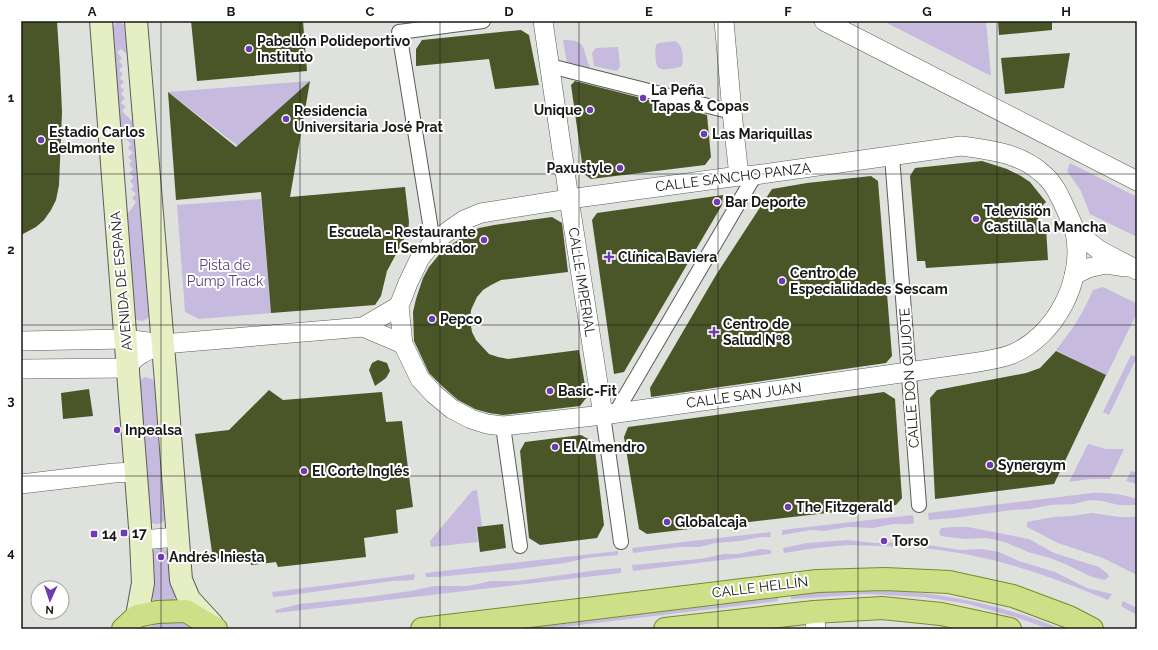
<svg xmlns="http://www.w3.org/2000/svg" width="1158" height="650" font-family="Raleway,sans-serif">
<rect width="100%" height="100%" fill="#dfe1dd"/>
<g fill="#c6bbdf">
<path d="M883,21H986L991,76Z"/>
<path d="M116,23H121L126,26L131,58L121,49L117,52L122,58L119,61L123,66L119,70L123,74L120,78L124,82L120,86L124,90L121,94L125,98L121,103L126,107L122,111L136,125L150,314L148,318L143,321L136,320L134,317L124,219L136,202L132,198L136,194L131,189L134,186L130,181L134,177L129,173L133,169L129,164L132,161L128,157L133,153L128,148L131,144L118,131L112,27Z"/>
<path d="M563,40C590,39 581,52 591,69L567,63Z"/>
<path d="M675,41C683,44 684,59 682,66C678,68 662,71 659,68C655,66 655,49 656,45L659,43Z"/>
<path d="M618,47L620,66L617,71L594,66L592,53L596,48Z"/>
<path d="M310,81L238,146L168,92Z"/>
<path d="M1070,163L1137,197V237L1090,214L1081,191L1067,171Z"/>
<path d="M261,199L271,313L199,319L185,312L177,205Z"/>
<path d="M1103,287L1136,303L1137,313L1106,376L1056,350C1073,329 1082,315 1093,290Z"/>
<path d="M1131,355L1137,357L1109,415L1103,412Z"/>
<path d="M145,377L152,379L156,385L166,517C163,525 155,526 149,521L138,382Z"/>
<path d="M1088,444L1106,449H1124L1110,479H1090L1069,482Z"/>
<path d="M1137,467V484L1126,481L1131,471L1135,472Z"/>
<path d="M477,490L482,526L476,527L478,542L431,547L430,541L472,491Z"/>
<path d="M1092,493C1107,492 1122,494 1137,499V505H1119L1102,501L1090,500L1074,504L1051,505L1030,509L1012,510L954,518L929,520L928,513Z"/>
<path d="M1092,513L1120,517H1137V575L1103,558L1058,543L1027,527V522L1053,517L1071,516Z"/>
<path d="M913,515L914,523L909,524H893L873,528L848,527L824,531L811,530L782,535V530Z"/>
<path d="M954,527H968L1029,539L1054,553L1099,567L1108,574L1109,577L1105,580L1092,577L1065,564L1050,558L1028,552L1007,543L997,540L986,538L965,539L941,536L939,533L941,528Z"/>
<path d="M770,532L771,537H761L740,541L715,543L700,547H680L633,553L632,548Z"/>
<path d="M848,540L874,543L909,542L908,547L848,545L816,548L784,553L783,548L807,543Z"/>
<path d="M921,544L961,550L981,549L999,552L1019,561L1055,572L1087,588L1112,594L1108,600C1045,574 989,554 921,548Z"/>
<path d="M158,548C164,548 167,550 170,556L175,597L174,600L156,601L152,599L153,591L151,556L153,551Z"/>
<path d="M761,549L771,550V554L633,571L632,565L700,559L724,554H738Z"/>
<path d="M618,551V555L587,558L565,563L510,570L437,577H426L425,573Z"/>
<path d="M621,568V573L276,613L275,610L300,604L367,597L411,591L434,586H468L491,581H518L598,570Z"/>
<path d="M415,574L414,580L392,581L284,596L273,597L272,592Z"/>
<path d="M866,589C934,591 998,603 1061,629H1049L1015,617L968,604L924,597L867,594L791,599V595L843,590Z"/>
<path d="M778,596V601L546,629H503Z"/>
<path d="M1123,601L1137,608V615L1121,606Z"/>
<path d="M167,622L182,623L194,629H146L158,623Z"/>
</g>
<g fill="#4b5628">
<path d="M21,21H57L60,68L62,112L59,185L56,200L51,210L44,220L36,227L21,235Z"/>
<path d="M191,21H303L307,71L197,81Z"/>
<path d="M998,21H1052V30L999,35Z"/>
<path d="M521,30L529,35L539,85L495,89L489,59L416,66V49L422,40Z"/>
<path d="M1070,53L1064,88L1005,94L1001,58Z"/>
<path d="M310,81L290,197L405,187L409,222L408,232L387,271L381,296L375,305L271,313L261,192L176,200L168,92L236,147Z"/>
<path d="M575,81L707,115L711,157L705,165L591,179L584,174L582,163L571,85Z"/>
<path d="M982,161L1007,169L1021,176L1030,182L1046,202L1037,211L1040,229L1046,228L1048,260L926,268L925,261H917L910,176L915,168Z"/>
<path d="M871,176L878,181L892,356L886,363L651,397L650,388L716,275L772,189L807,183Z"/>
<path d="M723,195L722,205L624,372L614,374L592,220L597,213Z"/>
<path d="M552,217L562,223L568,272L501,280L491,285L483,290L477,297L471,310L470,320L472,332L476,340L489,354L498,357L508,359L579,350L587,397L580,406L503,415L489,413L475,409L458,400L442,386L429,373L414,341L413,312L416,299L423,278L429,267L442,251L470,232L479,228L494,225Z"/>
<path d="M1056,351L1106,375L1054,484L935,499L930,398L937,390L1026,373L1040,368Z"/>
<path d="M378,360L387,363L390,371L386,378L375,386L369,370L372,363Z"/>
<path d="M89,389L93,416L63,419L61,393Z"/>
<path d="M269,390L283,400L382,392L386,422L402,421L413,507L396,510L398,533L364,538L366,557L278,567L276,562L251,565L249,556L213,559L195,434L229,430Z"/>
<path d="M884,392L895,399L902,498L896,505L647,534L639,529L624,437L628,427Z"/>
<path d="M581,435L594,442L604,525L597,538L540,545L529,538L520,451L525,442Z"/>
<path d="M503,524L506,548L480,552L477,527Z"/>
</g>
<g fill="none" stroke-linecap="round" stroke-linejoin="round">
<g stroke="#5c5d5a" stroke-width="16">
<g id="pedestrian">
<path d="M550,66L732,112"/>
<path d="M892,156L919,505"/>
<path d="M433,242L399,32L483,21"/>
<path d="M615,414L755,175"/>
<path d="M603,415L621,542"/>
<path d="M503,426L520,546"/>
</g>
</g>
<g stroke="#5c5d5a" stroke-width="20">
<g id="minor">
<path d="M543,21L569,199L603,415"/>
<path d="M724,21L732,112L739,176"/>
<path d="M824,21L1137,181"/>
<path d="M961,146C991,150 1020,153 1043,174C1055,184 1061,199 1067,212C1070,219 1074,226 1075,232C1085,279 1056,337 1010,355C998,359 985,361 972,363L603,415L503,426L487,424L471,419L452,409L434,394L420,379L403,344L399,306L408,283L420,258L433,242L464,220L481,213L569,199L739,176L755,175Z"/>
<path d="M1075,231L1099,250L1137,270"/>
<path d="M1074,275L1088,268L1106,264L1126,267"/>
<path d="M363,327L403,344"/>
<path d="M21,341L125,339L163,344L363,327L399,306"/>
<path d="M21,369L128,368C133,355 151,349 163,344"/>
<path d="M21,484L114,473L136,472"/>
<path d="M141,540L178,537"/>
<path d="M814,612L816,629"/>
</g>
</g>
<g stroke="#5c5d5a" stroke-width="24">
<g id="secondary">
<path d="M101,21L141,540L143,583L137,616"/>
<path d="M136,21L166,382L181,580L189,599L212,624"/>
</g>
</g>
<g stroke="#788c2c" stroke-width="24">
<g id="primary">
<path d="M123,629L137,616L157,612L186,611L216,629"/>
<path d="M422,629L817,581L885,579L949,582L1013,596L1069,617L1092,629"/>
<path d="M665,629L814,612L882,608L941,614L1010,629"/>
</g>
</g>
<use href="#pedestrian" stroke="#fff" stroke-width="14"/>
<use href="#minor" stroke="#fff" stroke-width="19"/>
<use href="#secondary" stroke="#e6efc3" stroke-width="22"/>
<use href="#primary" stroke="#cde087" stroke-width="22"/>
</g>
<path fill="none" stroke="#181817" stroke-width="1" stroke-opacity="0.55" d="M161,21V629M300,21V629M440,21V629M579,21V629M718,21V629M858,21V629M997,21V629M21,174H1137M21,325H1137M21,476H1137"/>
<g fill="#6f3bb2" stroke="#fff" stroke-width="1.5">
<circle cx="249" cy="49" r="4"/>
<circle cx="643" cy="98" r="4"/>
<circle cx="590" cy="110" r="4"/>
<circle cx="286" cy="119" r="4"/>
<circle cx="704" cy="134" r="4"/>
<circle cx="41" cy="140" r="4"/>
<circle cx="620" cy="168" r="4"/>
<circle cx="717" cy="202" r="4"/>
<circle cx="976" cy="219" r="4"/>
<circle cx="484" cy="240" r="4"/>
<path d="M607 251h4v4h4v4h-4v4h-4v-4h-4v-4h4z"/>
<circle cx="782" cy="281" r="4"/>
<circle cx="432" cy="319" r="4"/>
<path d="M712 326h4v4h4v4h-4v4h-4v-4h-4v-4h4z"/>
<circle cx="550" cy="391" r="4"/>
<circle cx="117" cy="430" r="4"/>
<circle cx="555" cy="447" r="4"/>
<circle cx="990" cy="465" r="4"/>
<circle cx="304" cy="471" r="4"/>
<circle cx="788" cy="507" r="4"/>
<circle cx="667" cy="522" r="4"/>
<rect x="120" y="529" width="8" height="8" rx="2"/>
<rect x="90" y="530" width="8" height="8" rx="2"/>
<circle cx="884" cy="541" r="4"/>
<circle cx="161" cy="557" r="4"/>
</g>
<g text-anchor="middle" dominant-baseline="central" stroke-width="4" stroke-linejoin="round" paint-order="stroke">
<g font-size="14" font-weight="bold" fill="#181817" stroke="#fff" text-anchor="start">
<text x="257" y="41">Pabellón Polideportivo<tspan x="257" dy="16">Instituto</tspan></text>
<text x="651" y="90">La Peña<tspan x="651" dy="16">Tapas &amp; Copas</tspan></text>
<text x="582" y="110" text-anchor="end">Unique</text>
<text x="294" y="111">Residencia<tspan x="294" dy="16">Universitaria José Prat</tspan></text>
<text x="49" y="132">Estadio Carlos<tspan x="49" dy="16">Belmonte</tspan></text>
<text x="712" y="134">Las Mariquillas</text>
<text x="612" y="168" text-anchor="end">Paxustyle</text>
<text x="725" y="202">Bar Deporte</text>
<text x="984" y="211">Televisión<tspan x="984" dy="16">Castilla la Mancha</tspan></text>
<text x="476" y="232" text-anchor="end">Escuela - Restaurante<tspan x="476" dy="16">El Sembrador</tspan></text>
<text x="618" y="257">Clínica Baviera</text>
<text x="790" y="273">Centro de<tspan x="790" dy="16">Especialidades Sescam</tspan></text>
<text x="440" y="319">Pepco</text>
<text x="723" y="324">Centro de<tspan x="723" dy="16">Salud Nº8</tspan></text>
<text x="558" y="391">Basic-Fit</text>
<text x="125" y="430">Inpealsa</text>
<text x="563" y="447">El Almendro</text>
<text x="998" y="465">Synergym</text>
<text x="312" y="471">El Corte Inglés</text>
<text x="796" y="507">The Fitzgerald</text>
<text x="675" y="522">Globalcaja</text>
<text x="132" y="533">17</text>
<text x="102" y="534">14</text>
<text x="892" y="541">Torso</text>
<text x="169" y="557">Andrés Iniesta</text>
</g>
<g font-size="14" fill="#181817" stroke="#fff">
<text transform="translate(733 177) rotate(-7)">CALLE SANCHO PANZA</text>
<text transform="translate(121 281) rotate(-95)">AVENIDA DE ESPAÑA</text>
<text transform="translate(582 282) rotate(81)">CALLE IMPERIAL</text>
<text transform="translate(909 378) rotate(-94)">CALLE DON QUIJOTE</text>
<text transform="translate(744 395) rotate(-8)">CALLE SAN JUAN</text>
<text transform="translate(760 587) rotate(-7)">CALLE HELLÍN</text>
</g>
<g font-size="14" fill="#563f7c" stroke="#fff">
<text x="225" y="265">Pista de<tspan x="225" dy="16">Pump Track</tspan></text>
</g>
</g>
<rect width="1158" height="650" fill="none" stroke="#ffffff" stroke-width="44"/>
<g transform="translate(50 600) rotate(183)"><circle r="19" fill="#ffffff" stroke="#a3a3a2"/>
<path d="M0-3L7 15L0 10L-7 15Z" fill="#6f3bb2"/>
<text y="-6" font-size="11" font-weight="bold" text-anchor="middle" fill="#181817">N</text>
</g>
<rect x="22" y="22" width="1114" height="606" fill="none" stroke="#181817" stroke-width="1.5"/>
<g font-size="13" text-anchor="middle" font-weight="bold" fill="#181817">
<text x="92" y="16">A</text>
<text x="231" y="16">B</text>
<text x="370" y="16">C</text>
<text x="509" y="16">D</text>
<text x="649" y="16">E</text>
<text x="788" y="16">F</text>
<text x="927" y="16">G</text>
<text x="1066" y="16">H</text>
<text x="11" y="102">1</text>
<text x="11" y="254">2</text>
<text x="11" y="405">3</text>
<text x="11" y="557">4</text>
</g>
</svg>
